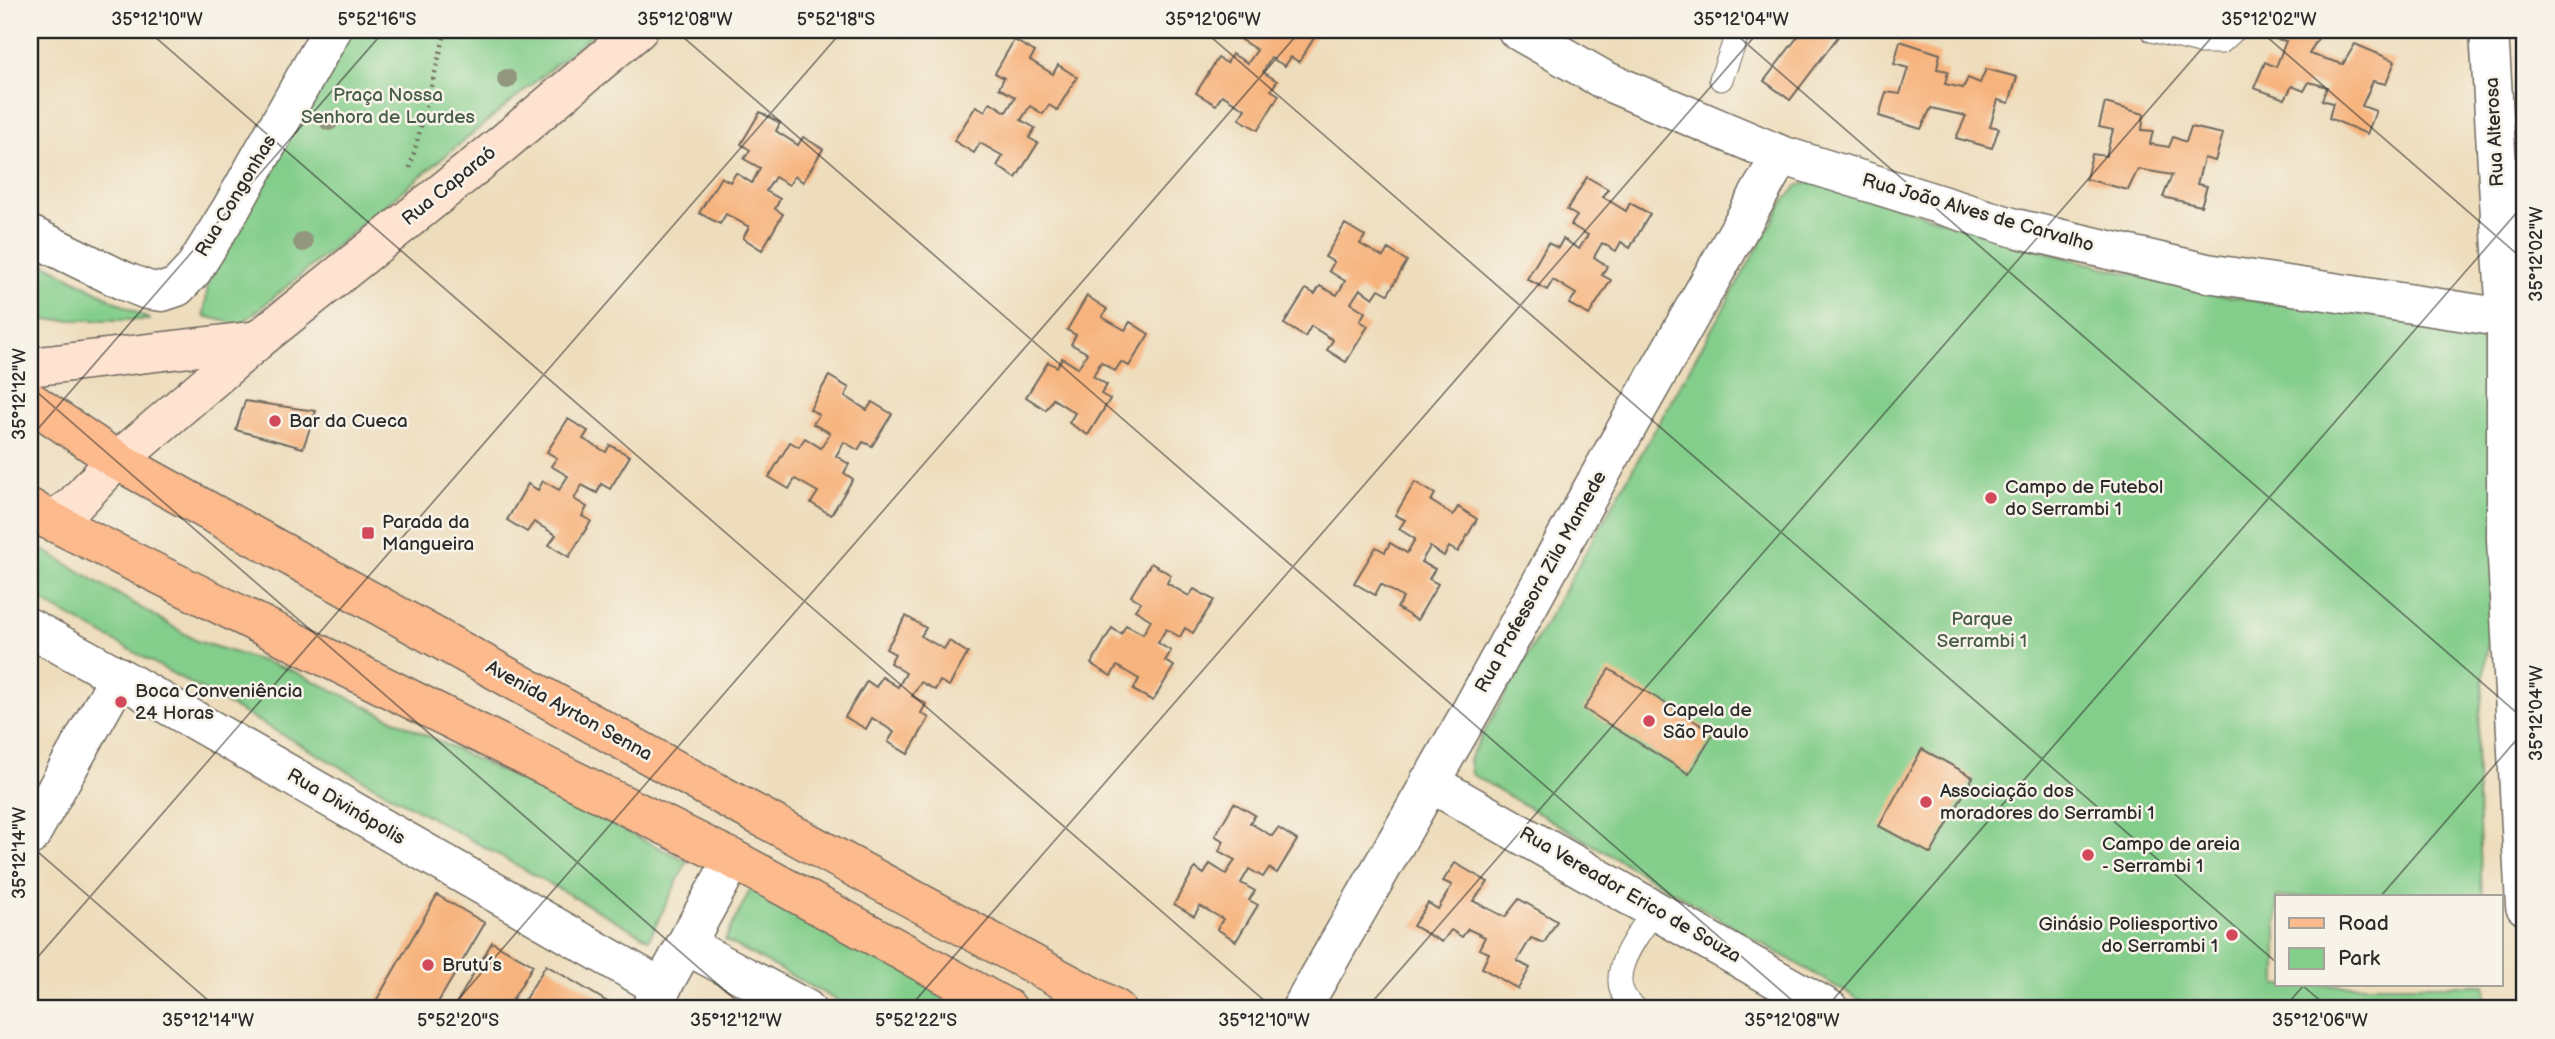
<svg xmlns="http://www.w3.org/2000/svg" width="2555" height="1039" font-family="'Balsamiq Sans',sans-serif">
<rect width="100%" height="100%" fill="#f7f3e8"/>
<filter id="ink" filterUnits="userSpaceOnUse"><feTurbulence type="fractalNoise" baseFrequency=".0143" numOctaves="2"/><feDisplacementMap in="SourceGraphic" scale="14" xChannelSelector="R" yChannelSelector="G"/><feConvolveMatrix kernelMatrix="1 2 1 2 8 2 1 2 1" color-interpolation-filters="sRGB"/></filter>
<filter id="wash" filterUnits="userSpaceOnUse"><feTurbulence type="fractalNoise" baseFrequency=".00686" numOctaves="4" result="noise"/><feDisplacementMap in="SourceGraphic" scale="28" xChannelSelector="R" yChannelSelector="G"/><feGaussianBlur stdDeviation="1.57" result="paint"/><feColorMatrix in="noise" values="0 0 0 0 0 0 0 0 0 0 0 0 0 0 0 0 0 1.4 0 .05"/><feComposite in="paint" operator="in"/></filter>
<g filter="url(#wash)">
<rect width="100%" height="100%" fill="#eeddbc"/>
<g fill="#84ce8b" stroke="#587c5b" stroke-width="2">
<path d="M344,30H598L240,325L204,316L208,283Z"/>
<path d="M1806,183L1823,184L2060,256L2211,294L2450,326C2472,331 2483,342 2491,362L2500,598L2488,639L2476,751L2482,897H2277V985H2485L2486,1009H1875L1471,774L1469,760L1474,750L1784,201L1797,186Z"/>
<path d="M30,256L150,320H30Z"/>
<path d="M30,542L197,641L291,670L687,861L649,939L30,594Z"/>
<path d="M751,888L978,1009H853L725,940Z"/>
</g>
<g id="blocks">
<g fill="#f7b37d">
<path d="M1247,30H1319L1299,62L1291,57L1285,66L1271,58L1263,72L1277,81L1271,90L1279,95L1258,130L1239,119L1245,109L1222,95L1216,105L1196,93L1218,58L1227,63L1232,54L1248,63L1257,50L1241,40Z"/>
<path d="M1803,30H1843L1790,100L1764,81Z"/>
<path d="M2281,30H2313L2321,33L2309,54L2343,64L2355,44L2395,61L2386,84L2373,81L2362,106L2376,111L2367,134L2329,118L2333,103L2322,100L2327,87L2309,82L2304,91L2292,86L2285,99L2254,88L2265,62L2276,67L2286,41L2276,39Z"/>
<path d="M1014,40L1035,52L1030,60L1053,74L1058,65L1077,77L1057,110L1049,105L1043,114L1030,106L1021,120L1035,128L1029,138L1038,143L1016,178L997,166L1003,156L980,143L974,153L954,141L976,106L985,111L990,102L1006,112L1015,97L999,88L1004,78L995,73Z"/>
<path d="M1900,41L1940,54L1937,69L1948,71L1945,84L1963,88L1968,78L1980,83L1986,69L2017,77L2009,103L1998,100L1990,126L1999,128L1992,148L1956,138L1966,116L1931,108L1921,129L1879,116L1886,92L1900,94L1908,68L1894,64Z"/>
<path d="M2105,103L2144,114L2142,130L2153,131L2150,144L2169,147L2173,137L2186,142L2191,127L2223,134L2215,161L2204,158L2197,184L2207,186L2201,206L2163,197L2172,175L2138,169L2128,190L2086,179L2092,154L2106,156L2113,130L2099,127Z"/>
<path d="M760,112L780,123L776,131L798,145L803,137L823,149L803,182L795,176L789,185L775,177L766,191L780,199L775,209L783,214L762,250L743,238L749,227L726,214L720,224L699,213L721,177L730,182L736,173L752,183L760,168L744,159L750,150L741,144Z"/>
<path d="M1587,177L1608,189L1603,197L1626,211L1630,203L1650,214L1630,248L1621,242L1616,251L1602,243L1594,257L1607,266L1602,275L1611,280L1589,315L1569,304L1576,294L1553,280L1547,290L1527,279L1548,243L1558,248L1563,239L1579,249L1588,235L1571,225L1577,216L1567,210Z"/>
<path d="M1345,224L1365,236L1360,244L1383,257L1388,249L1407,261L1388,294L1379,289L1373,298L1360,289L1351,303L1365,312L1360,321L1368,326L1346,362L1327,350L1333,340L1311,326L1305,337L1284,324L1306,289L1315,294L1320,286L1337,295L1345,281L1329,271L1334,262L1325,257Z"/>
<path d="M1087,296L1107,309L1102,317L1125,330L1130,322L1149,334L1129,366L1121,362L1115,371L1101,362L1093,376L1107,385L1101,394L1110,399L1088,435L1069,423L1075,413L1053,399L1046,410L1026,397L1048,362L1057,367L1062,358L1078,368L1087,353L1071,344L1076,335L1067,330Z"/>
<path d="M829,376L849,388L845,396L867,410L872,402L892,414L872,446L863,442L858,450L844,442L836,456L849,464L844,473L853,479L831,515L811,503L818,492L795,479L789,489L769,477L790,442L799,447L805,438L821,448L830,433L813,424L819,415L810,409Z"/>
<path d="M245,401L316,411L303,448L236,430Z"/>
<path d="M568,419L588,431L583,439L606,452L610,445L630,456L610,489L601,484L597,493L582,485L574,499L587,507L582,516L591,521L569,557L549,545L556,535L534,522L527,532L507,520L528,484L538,490L543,481L559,490L568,476L551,466L557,458L547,452Z"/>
<path d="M1415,482L1435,494L1431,501L1453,515L1458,507L1477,519L1458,552L1449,547L1444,556L1430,547L1421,562L1435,569L1429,579L1438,584L1417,620L1397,608L1403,598L1381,584L1375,595L1354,583L1376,547L1385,552L1390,543L1407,553L1415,539L1399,529L1405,520L1395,515Z"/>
<path d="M1151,563L1171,575L1167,583L1189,596L1194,589L1214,600L1193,633L1185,628L1180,637L1166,629L1158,643L1171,651L1165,661L1174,666L1153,701L1133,690L1139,679L1117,666L1111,676L1091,664L1112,628L1121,634L1126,625L1143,634L1151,620L1135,610L1141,602L1131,596Z"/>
<path d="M906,616L926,628L921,636L944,649L949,641L968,653L949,686L940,681L935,690L921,682L912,696L926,704L921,713L929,718L908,754L888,742L894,732L872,718L866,729L845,717L867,681L876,687L882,677L898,687L906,673L890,663L895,654L886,649Z"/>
<path d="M1609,669L1714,733L1689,774L1584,709Z"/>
<path d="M1922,749L1973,777L1931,854L1879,826Z"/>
<path d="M1234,803L1255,815L1250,823L1272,836L1278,828L1297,840L1277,873L1269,868L1263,877L1249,869L1241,883L1255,891L1249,900L1258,905L1236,941L1217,929L1223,919L1200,906L1194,916L1174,904L1195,868L1204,874L1210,864L1226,874L1235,860L1219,851L1224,841L1215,836Z"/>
<path d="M1455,863L1488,882L1473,901L1505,917L1519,899L1557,921L1544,943L1531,938L1517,961L1530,968L1518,989L1482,968L1489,953L1479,949L1485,937L1468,929L1462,937L1451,930L1442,942L1413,926L1428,903L1438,909L1452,885L1443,881Z"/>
<path d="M437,895L485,923L434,1009H374L372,1008Z"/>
<path d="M492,942L533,965L507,1009H453Z"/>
<path d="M546,965L611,1004L608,1009H519Z"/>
</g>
</g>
</g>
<g filter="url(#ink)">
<use href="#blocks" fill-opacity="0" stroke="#6f695e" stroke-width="2"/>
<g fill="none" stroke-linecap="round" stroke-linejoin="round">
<g stroke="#6f695e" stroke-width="25">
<g id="service">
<path d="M2152,30L2200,42H2221L2234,30"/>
<path d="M1721,79L1734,44L1737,30"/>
<path d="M1636,1009C1598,980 1637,938 1655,909"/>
</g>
</g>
<g stroke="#6f695e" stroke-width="41">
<g id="minor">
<path d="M1517,30L1604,80L1781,155L2015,228L2207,273L2506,318"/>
<path d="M2489,30L2506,318V539L2525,906"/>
<path d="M30,235L124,281L147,290L162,292L177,287L193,270L231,209L332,30"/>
<path d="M30,628L119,677L662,988"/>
<path d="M1429,782L1829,1009"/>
<path d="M30,836L119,677"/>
<path d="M686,945L806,1009"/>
<path d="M650,1009L733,859"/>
<path d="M1301,1009L1471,711L1595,484L1781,155"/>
</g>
</g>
<g stroke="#6f695e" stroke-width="41">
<g id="secondary">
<path d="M30,367L258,340"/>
<path d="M51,521L73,506L108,469L258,340L501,145L638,30"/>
</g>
</g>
<g stroke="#6f695e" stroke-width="41">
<g id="primary">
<path d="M30,401L118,461L741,806L1116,1009"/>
<path d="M30,508L51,521L733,859L1008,1009"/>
</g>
</g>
<path stroke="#6f695e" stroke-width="4.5" stroke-dasharray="2 5" stroke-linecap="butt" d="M410,168L446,30"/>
<use href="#service" stroke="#fff" stroke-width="23"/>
<use href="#minor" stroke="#fff" stroke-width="38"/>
<use href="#secondary" stroke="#fee3d1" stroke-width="38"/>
<use href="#primary" stroke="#fcba8d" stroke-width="38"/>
</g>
<g fill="#92967c">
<circle cx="507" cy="79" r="10"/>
<circle cx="329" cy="121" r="10"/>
<circle cx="303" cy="242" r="10"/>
</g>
</g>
<path fill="none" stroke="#2b2b2b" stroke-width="2" stroke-opacity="0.45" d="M147,30L1274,1009M675,30L1802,1009M1203,30L2277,963M1731,30L2525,720M2259,30L2525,261M30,386L746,1009M30,438L385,30M30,845L218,1009M2380,897L2525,730M30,966L843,30M2302,985L2330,1009M450,1009L1301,30M908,1009L1760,30M1366,1009L2218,30M1825,1009L2525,203M2283,1009L2304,985"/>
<g fill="#d1495b" stroke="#f7f3e8" stroke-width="2.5">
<circle cx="275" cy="421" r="7"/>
<circle cx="1991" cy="498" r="7"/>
<rect x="361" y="526" width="14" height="14" rx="3.5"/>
<circle cx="121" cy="702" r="7"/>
<circle cx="1649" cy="721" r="7"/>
<circle cx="1926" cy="802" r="7"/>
<circle cx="2088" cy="855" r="7"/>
<circle cx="2232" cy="935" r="7"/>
<circle cx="428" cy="965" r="7"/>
</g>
<g text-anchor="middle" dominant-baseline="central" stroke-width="5" stroke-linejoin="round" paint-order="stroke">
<g font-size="19" fill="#465c48" stroke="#f7f3e8">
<text x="388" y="95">Praça Nossa<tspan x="388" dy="22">Senhora de Lourdes</tspan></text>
<text x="1982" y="619">Parque<tspan x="1982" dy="22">Serrambi 1</tspan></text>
</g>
<g font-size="19" fill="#2b2b2b" stroke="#f7f3e8">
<text transform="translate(2495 132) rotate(-93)">Rua Alterosa</text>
<text transform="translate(449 186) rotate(-39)">Rua Caparaó</text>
<text transform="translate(236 196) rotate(-59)">Rua Congonhas</text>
<text transform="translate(1978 213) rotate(16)">Rua João Alves de Carvalho</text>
<text transform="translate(1541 582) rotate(-61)">Rua Professora Zila Mamede</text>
<text transform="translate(569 711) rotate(29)">Avenida Ayrton Senna</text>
<text transform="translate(346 807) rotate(30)">Rua Divinópolis</text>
<text transform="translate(1630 895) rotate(30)">Rua Vereador Erico de Souza</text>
</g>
<g font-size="19" fill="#2b2b2b" stroke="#f7f3e8" text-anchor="start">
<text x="289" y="421">Bar da Cueca</text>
<text x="2005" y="487">Campo de Futebol<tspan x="2005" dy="22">do Serrambi 1</tspan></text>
<text x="382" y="522">Parada da<tspan x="382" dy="22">Mangueira</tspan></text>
<text x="135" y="691">Boca Conveniência<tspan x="135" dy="22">24 Horas</tspan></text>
<text x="1663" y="710">Capela de<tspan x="1663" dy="22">São Paulo</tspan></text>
<text x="1940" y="791">Associação dos<tspan x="1940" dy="22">moradores do Serrambi 1</tspan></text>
<text x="2102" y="844">Campo de areia<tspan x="2102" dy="22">- Serrambi 1</tspan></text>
<text x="2218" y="924" text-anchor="end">Ginásio Poliesportivo<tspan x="2218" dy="22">do Serrambi 1</tspan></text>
<text x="442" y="965">Brutu´s</text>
</g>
</g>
<rect width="2555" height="1039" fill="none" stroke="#f7f3e8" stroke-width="77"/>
<rect x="2275" y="895" width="228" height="91" fill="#f7f3e8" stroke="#a5a39c" stroke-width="2"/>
<rect x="2289" y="918" width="35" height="10" fill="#fcba8d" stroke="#a5a39c" stroke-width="2"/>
<text x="2338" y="930" font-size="21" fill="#2b2b2b">Road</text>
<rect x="2289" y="948" width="35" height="21" fill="#84ce8b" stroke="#a5a39c" stroke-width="2"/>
<text x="2338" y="965" font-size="21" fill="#2b2b2b">Park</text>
<rect x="38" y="38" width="2478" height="962" fill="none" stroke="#2b2b2b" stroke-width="2.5"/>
<g font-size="18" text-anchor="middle" fill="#2b2b2b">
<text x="157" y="25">35°12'10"W</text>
<text x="377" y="25">5°52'16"S</text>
<text x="685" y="25">35°12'08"W</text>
<text x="836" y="25">5°52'18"S</text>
<text x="1213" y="25">35°12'06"W</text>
<text x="1741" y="25">35°12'04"W</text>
<text x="2269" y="25">35°12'02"W</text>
<text transform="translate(2536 254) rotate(-90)" y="6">35°12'02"W</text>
<text transform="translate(19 394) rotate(-90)" y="6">35°12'12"W</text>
<text transform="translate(2536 713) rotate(-90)" y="6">35°12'04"W</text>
<text transform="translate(19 853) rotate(-90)" y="6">35°12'14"W</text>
<text x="208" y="1026">35°12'14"W</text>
<text x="458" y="1026">5°52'20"S</text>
<text x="736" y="1026">35°12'12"W</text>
<text x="916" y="1026">5°52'22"S</text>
<text x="1264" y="1026">35°12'10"W</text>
<text x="1792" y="1026">35°12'08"W</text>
<text x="2320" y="1026">35°12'06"W</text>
</g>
</svg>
